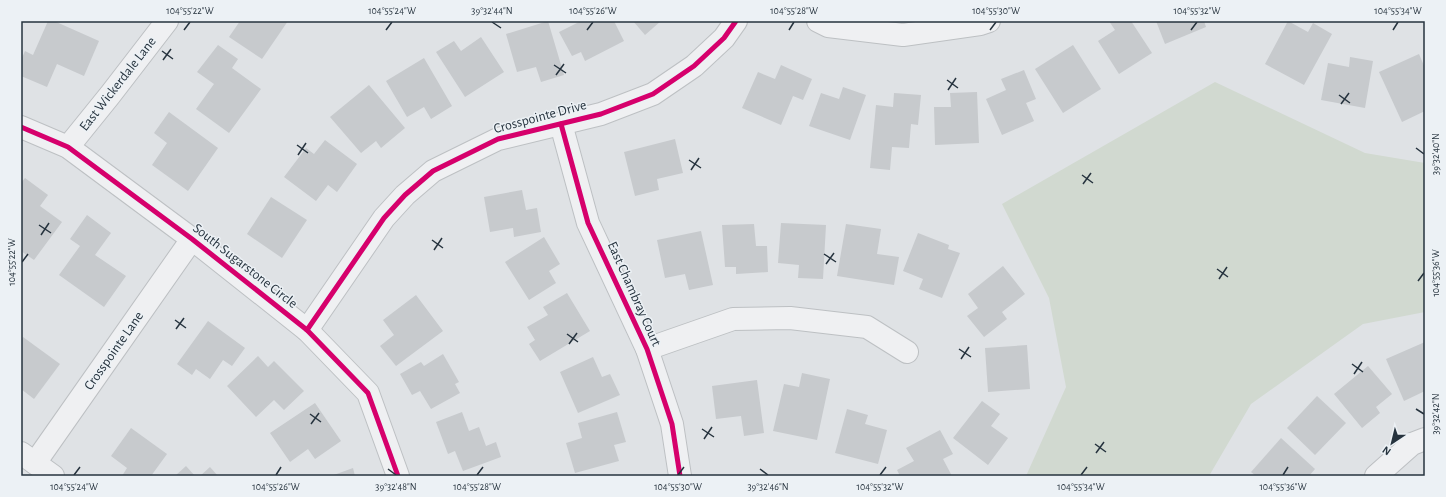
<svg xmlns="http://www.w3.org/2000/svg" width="1446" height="497" font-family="'Alegreya Sans',sans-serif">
<rect width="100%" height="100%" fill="#dfe2e5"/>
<path fill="#d1d9d0" d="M1215,82L1365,153L1425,163V312L1363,324L1251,404L1209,476H1026L1066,387L1049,298L1002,204Z"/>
<g fill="#c7cacd">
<path d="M48,21H54L99,41L84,76L57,64L47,87L21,76V60L25,51L33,55Z"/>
<path d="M240,21H288L262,59L229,37Z"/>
<path d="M548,21L564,75L541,82L536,67L517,72L506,34Z"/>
<path d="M581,21H614L624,41L585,61L581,52L572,56L559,32Z"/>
<path d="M633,21H661L645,35Z"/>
<path d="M1109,21H1131L1152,53L1119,74L1098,41L1115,30Z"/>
<path d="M1156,21H1204L1206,27L1165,44Z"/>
<path d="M1288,21L1308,32L1313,23L1332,34L1304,85L1265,64Z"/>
<path d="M481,37L504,72L465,97L436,52L454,41L461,51Z"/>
<path d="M218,45L238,59L232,68L261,89L229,133L196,109L214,84L197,72Z"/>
<path d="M1073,45L1101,89L1063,113L1035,69Z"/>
<path d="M1419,54L1425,68V111L1402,122L1379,72Z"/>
<path d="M1350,57L1373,61L1365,108L1321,100L1328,63L1349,67Z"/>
<path d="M424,58L452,106L431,119L424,107L407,117L386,81Z"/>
<path d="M781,65L812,79L803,100L793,96L781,125L742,108L758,72L775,79Z"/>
<path d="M1024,70L1036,99L1026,103L1034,121L1002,135L986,99L1006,90L1001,79Z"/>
<path d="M369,85L405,128L381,148L376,141L361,153L330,117Z"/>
<path d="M843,87L866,95L850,140L809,126L821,93L839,99Z"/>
<path d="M977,92L979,143L935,145L934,107H951L950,93Z"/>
<path d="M894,93L921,95L918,125L911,124L909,148L892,147L890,170L870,168L876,105L893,107Z"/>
<path d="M169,112L218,148L188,191L152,165L167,143L154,133Z"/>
<path d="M675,139L683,173L657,179L659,190L635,196L624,152Z"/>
<path d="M325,140L357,164L337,192L328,185L316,201L284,177L306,148L314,154Z"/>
<path d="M25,178L48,195L40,206L62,222L34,260L21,251V183Z"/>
<path d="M522,190L526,210L537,208L541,232L514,237L513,228L490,232L484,197Z"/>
<path d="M271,197L307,220L282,258L247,234Z"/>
<path d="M87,215L111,233L95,255L126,276L104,307L59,275L80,246L70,239Z"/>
<path d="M781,223L826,225L823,279L798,278L799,265L778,263Z"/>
<path d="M754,224L756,246H767L768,272L736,274V267H725L722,225Z"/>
<path d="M846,224L881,229L877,254L899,257L894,285L837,276Z"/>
<path d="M701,231L713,285L689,290L685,274L665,278L657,240Z"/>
<path d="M918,233L949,245L948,249L960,253L942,298L919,289L923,279L903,271Z"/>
<path d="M544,237L560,264L549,271L556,283L529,300L505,262Z"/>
<path d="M1003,266L1025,294L1002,312L1007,319L984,337L967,316L978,308L968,294Z"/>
<path d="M567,293L590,331L540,361L529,344L535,340L527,327L548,315L543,307Z"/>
<path d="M416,295L443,331L396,366L380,346L394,335L383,320Z"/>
<path d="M208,321L245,348L232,366L223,360L210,379L196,369L192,375L177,364Z"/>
<path d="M23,337L60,364L34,399L21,389V340Z"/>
<path d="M1425,342V391L1404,401L1386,359Z"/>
<path d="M1027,345L1030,389L988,392L985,348Z"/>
<path d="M443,354L459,382L455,384L460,393L431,409L420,391L412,395L400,374L421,362L424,366Z"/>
<path d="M258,356L268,367L274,361L304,391L284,410L274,400L256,417L227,386Z"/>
<path d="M593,357L602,377L610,374L620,395L578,413L560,372Z"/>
<path d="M1368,366L1392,394L1376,407L1380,413L1362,428L1334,394Z"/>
<path d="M802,373L830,379L817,440L773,431L784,384L799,387Z"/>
<path d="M757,380L764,433L744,436L741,416L716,419L712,386Z"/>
<path d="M1317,396L1346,423L1315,455L1287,428Z"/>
<path d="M982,401L1000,414L991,426L1008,438L988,465L953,438Z"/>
<path d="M315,403L341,441L315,459L308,449L290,462L270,433Z"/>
<path d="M847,409L868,415L865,424L887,430L878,464L835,453Z"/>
<path d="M462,412L469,431L479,427L486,446L496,442L501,457L463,471L455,451L448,454L436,422Z"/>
<path d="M617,412L626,442L614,445L619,461L575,473L566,443L582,438L578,423Z"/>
<path d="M131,428L167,454L151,476H122L127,468L111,456Z"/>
<path d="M940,430L953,454L943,459L952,476H900L897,470L914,461L906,448Z"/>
<path d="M1281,438L1315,469L1309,476H1256L1251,472Z"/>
<path d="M186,466L195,476H175Z"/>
<path d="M210,467L218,476H200Z"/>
<path d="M353,468L355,476H331Z"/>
</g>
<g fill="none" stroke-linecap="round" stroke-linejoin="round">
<g stroke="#bdc0c3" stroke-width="24">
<g id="street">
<path d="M818,21L828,26L903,35L980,24L989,21"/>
<path d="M561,124L588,223L647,349L672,424L680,476"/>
<path d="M21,127L68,147L192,239L307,330L368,393L398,476"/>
<path d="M68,147L110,95L167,21"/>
<path d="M307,330L384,218L405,195L433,171L498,139L601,114L653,94L694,66L724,38L736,21"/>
<path d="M647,349L733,319L790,318L867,327L907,352"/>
<path d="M21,453L53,476"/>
<path d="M35,463L192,239"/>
<path d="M1376,476L1412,444L1425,439"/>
</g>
</g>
<use href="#street" stroke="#eff0f2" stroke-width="22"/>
<g stroke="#ecf1f5" stroke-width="8">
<g id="cycleway">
<path d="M561,124L588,223L647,349L672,424L680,476"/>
<path d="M21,127L68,147L192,239L307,330L368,393L398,476"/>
<path d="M307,330L384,218L405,195L433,171L498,139L601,114L653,94L694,66L724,38L736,21"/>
</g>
</g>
<use href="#cycleway" stroke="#d6006c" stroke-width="5"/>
</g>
<path fill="none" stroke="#26333e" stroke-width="1.5" d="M492,22L501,28M184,30L190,22M386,30L392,22M587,30L593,22M789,30L794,22M990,30L996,22M1191,30L1197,22M1393,30L1398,22M162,51L173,59M163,60L171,49M554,65L566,73M556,75L564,64M947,80L958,88M948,90L956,78M1339,95L1350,103M1341,104L1349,93M297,145L308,153M1416,148L1424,154M298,155L306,143M689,160L701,168M691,170L699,158M1082,175L1093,183M1083,184L1091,173M39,225L51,233M41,235L49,223M432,240L443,248M434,250L442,238M824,254L836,262M22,262L28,254M826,264L834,253M1217,269L1228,277M1219,279L1227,267M1418,281L1424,273M175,320L186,328M176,329L184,318M567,334L578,342M569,344L577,333M959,349L971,357M961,359L969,347M1352,364L1363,372M1354,374L1362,362M1416,409L1424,414M310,414L321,422M311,424L319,413M702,429L714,437M704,439L712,427M1095,444L1106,452M1096,453L1104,442M388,469L396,475M760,469L768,475M74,475L80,467M276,475L281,467M477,475L483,467M678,475L684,467M880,475L886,467M1081,475L1087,467M1283,475L1288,467"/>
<g text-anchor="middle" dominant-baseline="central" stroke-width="3" stroke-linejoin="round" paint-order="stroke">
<g font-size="14" fill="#26333e" stroke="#ecf1f5">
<text transform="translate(118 84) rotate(-52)">East Wickerdale Lane</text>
<text transform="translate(540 117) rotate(-15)">Crosspointe Drive</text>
<text transform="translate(245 266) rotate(38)">South Sugarstone Circle</text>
<text transform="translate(634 294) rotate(66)">East Chambray Court</text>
<text transform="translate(114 351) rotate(-55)">Crosspointe Lane</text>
</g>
</g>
<rect width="1446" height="497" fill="none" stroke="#ecf1f5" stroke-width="44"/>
<g transform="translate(1392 443) rotate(215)" stroke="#ecf1f5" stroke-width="3" paint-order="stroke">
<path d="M0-3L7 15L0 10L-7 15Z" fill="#26333e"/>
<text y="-6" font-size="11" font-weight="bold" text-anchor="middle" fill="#26333e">N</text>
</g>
<rect x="22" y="22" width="1402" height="453" fill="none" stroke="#26333e" stroke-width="1.5"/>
<g font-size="10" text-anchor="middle" fill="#26333e">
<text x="190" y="14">104°55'22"W</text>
<text x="392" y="14">104°55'24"W</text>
<text x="492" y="14">39°32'44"N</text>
<text x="593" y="14">104°55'26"W</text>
<text x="794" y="14">104°55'28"W</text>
<text x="996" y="14">104°55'30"W</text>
<text x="1197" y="14">104°55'32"W</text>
<text x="1398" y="14">104°55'34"W</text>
<text transform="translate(1435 154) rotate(-90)" y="4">39°32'40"N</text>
<text transform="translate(11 262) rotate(-90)" y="4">104°55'22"W</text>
<text transform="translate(1435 273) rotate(-90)" y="4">104°55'36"W</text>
<text transform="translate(1435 414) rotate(-90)" y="4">39°32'42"N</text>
<text x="74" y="490">104°55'24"W</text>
<text x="276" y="490">104°55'26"W</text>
<text x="396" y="490">39°32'48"N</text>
<text x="477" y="490">104°55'28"W</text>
<text x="678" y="490">104°55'30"W</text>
<text x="768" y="490">39°32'46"N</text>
<text x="880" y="490">104°55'32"W</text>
<text x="1081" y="490">104°55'34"W</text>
<text x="1283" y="490">104°55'36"W</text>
</g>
</svg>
